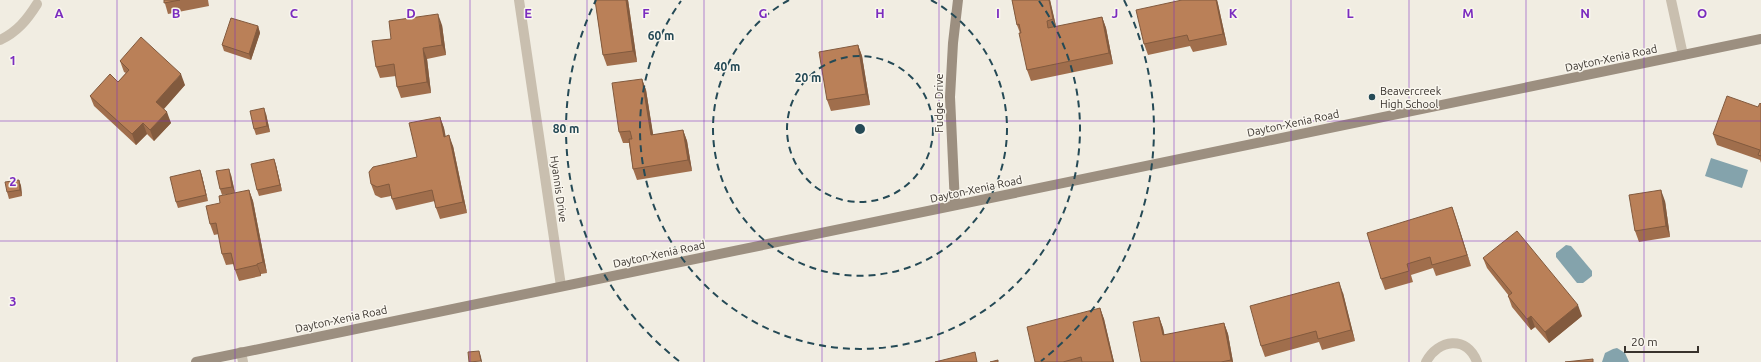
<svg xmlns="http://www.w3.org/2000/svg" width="1761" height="362" font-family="Ubuntu,sans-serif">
<rect width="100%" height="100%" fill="#f1ede2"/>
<g fill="#84a3ac">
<path d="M1711,158L1748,170L1742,188L1705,176Z"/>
<path d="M1566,245L1571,246L1592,271V276L1583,283H1577L1556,257V253Z"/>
<path d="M1617,348L1625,353L1629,362H1602L1605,353L1613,349Z"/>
</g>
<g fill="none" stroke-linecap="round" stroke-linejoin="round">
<path stroke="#c9bfaf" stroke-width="10" d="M1671,0L1683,55"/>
<g stroke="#c9bfaf" stroke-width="10">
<path d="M519,0L561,286"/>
<path d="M0,40C17,32 27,20 37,4"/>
<path d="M241,352L243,362"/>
<path d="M1426,362C1438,339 1467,335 1477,362"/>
</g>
<g stroke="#9c8f80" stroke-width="10">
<path d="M955,205L950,97L953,43L958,0"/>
<path d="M196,362L1761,39"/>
</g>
</g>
<g fill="#a06e4c">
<path d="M164,0H208L209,6L168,14Z"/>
<path d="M595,0H628L637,62L607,66L603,55Z"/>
<path d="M1012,0H1050L1056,27L1102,17L1106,28L1113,64L1031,81L1027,70L1020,33L1017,25Z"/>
<path d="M1182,0H1217L1218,4L1227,45L1193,52L1190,46L1148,55L1144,44Z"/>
<path d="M442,25L446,55L427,59L431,93L401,98L397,87L396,76L380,78L376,67L391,39Z"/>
<path d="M258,26L260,33L251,60L224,51L222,45Z"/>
<path d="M858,45L862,56L870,105L831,111L827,100Z"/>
<path d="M120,61L185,85L164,109L171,123L154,141L147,134L136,145L94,106L90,96L118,82L126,73L124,72Z"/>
<path d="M642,79L646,90L653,135L683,130L687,141L692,171L637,180L633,169L629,143H623L619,132Z"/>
<path d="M1761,104V163L1760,160L1717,145L1713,134L1758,107Z"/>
<path d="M266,114L270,132L256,135L254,129Z"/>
<path d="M440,117L444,128L445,136L453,146L467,213L440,219L436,208L435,201L396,210L391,196L381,198L375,195L371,184L417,157Z"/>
<path d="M274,159L276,165L282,191L259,196L257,190Z"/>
<path d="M200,170L202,176L208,201L178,208L176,202Z"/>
<path d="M231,175L235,193L222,195L220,189Z"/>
<path d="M19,180L21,186L22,196L9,199L7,192Z"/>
<path d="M249,190L253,201L267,273L261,274V276L239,281L235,270L234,264L226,265L222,254L219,234L214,235L210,224L220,203Z"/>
<path d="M1665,201L1670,237L1639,242L1635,231Z"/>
<path d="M1452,207L1471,266L1436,276L1433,268L1411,275L1413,282L1385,290L1381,279Z"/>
<path d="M1483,258L1582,316L1549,343L1535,327L1531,330L1512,307L1508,296H1509L1487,268Z"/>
<path d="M1343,293L1355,341L1322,350L1319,342L1265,357L1261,346Z"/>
<path d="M1100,308L1104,319L1114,362H1035Z"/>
<path d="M1159,317L1163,328L1164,335L1224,323L1228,334L1233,362H1141Z"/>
</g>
<g fill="#825a3e">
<path d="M626,0H628L637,62L633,51Z"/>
<path d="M1049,0H1050L1057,30L1053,19Z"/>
<path d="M1216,0H1217L1218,4L1227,45L1223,34Z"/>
<path d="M438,14L442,25L446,55L442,45Z"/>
<path d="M1102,17L1106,28L1113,64L1109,53Z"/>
<path d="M258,26L260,33L251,60L249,54Z"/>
<path d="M858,45L862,56L870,105L866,94Z"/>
<path d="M423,48L427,59L431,93L427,82Z"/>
<path d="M181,74L185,85L160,113L156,102Z"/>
<path d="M642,79L646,90L655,146L651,135Z"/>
<path d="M264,108L266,114L270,132L267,126Z"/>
<path d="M167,112L171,123L154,141L150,130Z"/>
<path d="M440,117L444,128L448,147L444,137Z"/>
<path d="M143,123L147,134L136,145L132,134Z"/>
<path d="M683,130L687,141L692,171L688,160Z"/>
<path d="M449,135L453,146L467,213L463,202Z"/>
<path d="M274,159L276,165L282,191L280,185Z"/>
<path d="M229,169L231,175L235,193L232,187Z"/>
<path d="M200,170L202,176L208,201L206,195Z"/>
<path d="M19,180L21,186L22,196L20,190Z"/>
<path d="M249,190L253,201L267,273L263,262Z"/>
<path d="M1661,190L1665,201L1670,237L1666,226Z"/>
<path d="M1452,207L1456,218L1471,266L1467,255Z"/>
<path d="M257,264L261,274V276L257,265Z"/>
<path d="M1339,282L1343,293L1355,341L1351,330Z"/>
<path d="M1578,305L1582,316L1549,343L1545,332Z"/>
<path d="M1100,308L1104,319L1114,362H1113Z"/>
<path d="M1531,316L1535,327L1531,330L1527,319Z"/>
<path d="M1159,317L1163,328L1167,346L1163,335Z"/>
<path d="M1224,323L1228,334L1233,362H1232L1231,360Z"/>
<path d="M479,351L481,357L482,362H481Z"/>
</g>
<g fill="#ba8058" stroke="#825a3e">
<path d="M164,0H180L164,3Z"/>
<path d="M595,0H626L633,51L603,55Z"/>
<path d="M1012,0H1049L1053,19L1047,21L1048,28L1102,17L1109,53L1027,70L1019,33H1021L1019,24L1017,25Z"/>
<path d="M1182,0H1216L1223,34L1189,41L1187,35L1144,44L1136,10Z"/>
<path d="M438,14L442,45L423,48L427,82L397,87L394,64L376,67L372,41L391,39L389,21Z"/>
<path d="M231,18L258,26L249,54L222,45Z"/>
<path d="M141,37L181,74L156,102L167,112L150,130L143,123L132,134L90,96L110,74L118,82L129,70L120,61Z"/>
<path d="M858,45L866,94L827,100L819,52Z"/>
<path d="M642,79L651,135L683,130L688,160L633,169L629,139H632L630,131L619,132L612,83Z"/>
<path d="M1727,96L1758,107L1760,103L1761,104V156L1758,155L1760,150L1713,134Z"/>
<path d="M264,108L267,126L254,129L250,111Z"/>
<path d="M440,117L444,137L449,135L463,202L436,208L432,190L392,199L389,184L377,187L371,184L369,172L373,167L417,157L409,123Z"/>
<path d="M274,159L280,185L257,190L251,164Z"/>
<path d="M229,169L232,187L220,189L216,171Z"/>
<path d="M200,170L206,195L176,202L170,177Z"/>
<path d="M19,180L20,190L7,192L5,182Z"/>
<path d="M249,190L263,262L257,264V265L235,270L231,253L222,254L216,223L210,224L206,206L220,203L219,196Z"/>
<path d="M1661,190L1666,226L1635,231L1629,195Z"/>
<path d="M1452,207L1467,255L1432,265L1430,257L1407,264L1409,271L1381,279L1367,233Z"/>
<path d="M1517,231L1578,305L1545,332L1531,316L1527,319L1508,296L1512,293L1483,258Z"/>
<path d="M1339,282L1351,330L1318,339L1316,331L1261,346L1250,306Z"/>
<path d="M1100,308L1113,362H1082L1081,357L1063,362H1035L1027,327Z"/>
<path d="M1159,317L1163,335L1224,323L1231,360L1221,362H1141L1133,322Z"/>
<path d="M479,351L481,361L469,362L468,352Z"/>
<path d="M975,352L977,362H935Z"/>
<path d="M1593,359V362H1565Z"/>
<path d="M998,360V362H990Z"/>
</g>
<path fill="none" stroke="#7b2cbf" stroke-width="1" stroke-opacity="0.55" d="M117,0V362M235,0V362M352,0V362M470,0V362M587,0V362M704,0V362M822,0V362M939,0V362M1057,0V362M1174,0V362M1291,0V362M1409,0V362M1526,0V362M1644,0V362M0,121H1761M0,241H1761"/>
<g fill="none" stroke="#254a56" stroke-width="2" stroke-dasharray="7 5">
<circle cx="860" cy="129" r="73"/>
<path d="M931 0A147 147 0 1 1 789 0"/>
<path d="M1039 1A220 220 0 1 1 681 1"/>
<path d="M679 361A294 294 0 0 1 596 0M1124 0A294 294 0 0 1 1041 361"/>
</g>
<circle fill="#254a56" stroke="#f9f6ee" stroke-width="1.5" cx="1372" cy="97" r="4"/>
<g text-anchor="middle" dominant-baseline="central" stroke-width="3" stroke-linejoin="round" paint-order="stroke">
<g font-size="11" fill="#38322c" stroke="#f9f6ee">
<text transform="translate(1611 58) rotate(-12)">Dayton-Xenia Road</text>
<text transform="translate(939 103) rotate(-90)">Fudge Drive</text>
<text transform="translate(1293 123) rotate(-12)">Dayton-Xenia Road</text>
<text transform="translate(559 189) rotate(82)">Hyannis Drive</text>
<text transform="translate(976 189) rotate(-12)">Dayton-Xenia Road</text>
<text transform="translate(659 254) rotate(-12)">Dayton-Xenia Road</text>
<text transform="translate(341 319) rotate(-12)">Dayton-Xenia Road</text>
</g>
<g font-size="11" fill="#38322c" stroke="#f9f6ee" text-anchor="start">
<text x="1380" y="91">Beavercreek<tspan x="1380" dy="13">High School</tspan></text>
</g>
</g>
<g font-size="13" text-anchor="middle" font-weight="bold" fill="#7b2cbf" stroke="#f9f6ee" stroke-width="3" stroke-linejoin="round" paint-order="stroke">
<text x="59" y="18">A</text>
<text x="176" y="18">B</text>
<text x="294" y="18">C</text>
<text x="411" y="18">D</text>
<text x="528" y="18">E</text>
<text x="646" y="18">F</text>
<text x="763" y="18">G</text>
<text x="880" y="18">H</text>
<text x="998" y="18">I</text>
<text x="1115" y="18">J</text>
<text x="1233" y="18">K</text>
<text x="1350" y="18">L</text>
<text x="1468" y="18">M</text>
<text x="1585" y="18">N</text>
<text x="1702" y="18">O</text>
<text x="13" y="65">1</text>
<text x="13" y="186">2</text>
<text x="13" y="306">3</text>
</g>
<circle cx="860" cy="129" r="6" fill="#254a56" stroke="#f9f6ee" stroke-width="2"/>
<g font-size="12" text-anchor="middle" font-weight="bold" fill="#254a56" stroke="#f9f6ee" stroke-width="3" stroke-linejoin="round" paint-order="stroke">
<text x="661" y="40">60 m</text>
<text x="727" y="71">40 m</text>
<text x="808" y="82">20 m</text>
<text x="566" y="133">80 m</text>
</g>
<path d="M1625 346v6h73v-6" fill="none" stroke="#38322c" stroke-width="2"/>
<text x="1631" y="346" font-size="12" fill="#38322c" stroke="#f9f6ee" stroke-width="3" paint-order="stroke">20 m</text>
</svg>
